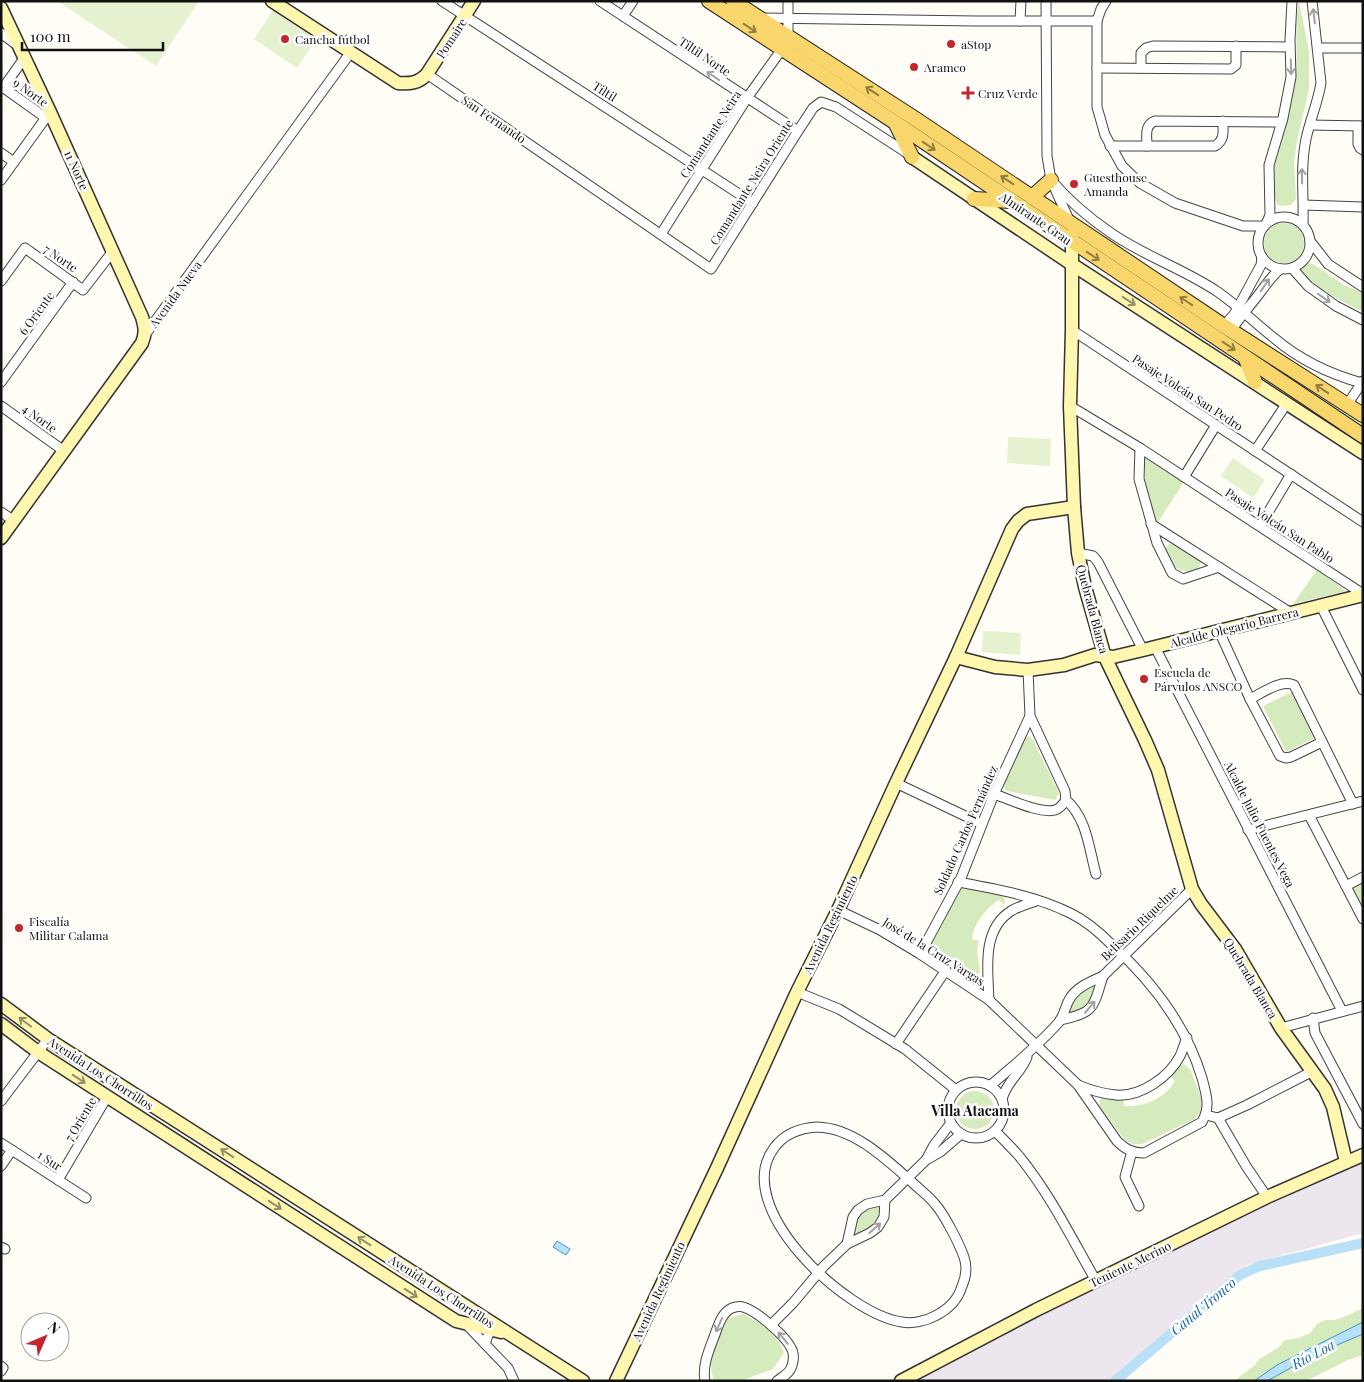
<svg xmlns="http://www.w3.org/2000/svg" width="1364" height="1382" font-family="'Playfair Display',serif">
<rect width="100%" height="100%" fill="#fffdf5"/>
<path fill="#eee6ef" d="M1363,1161V1233L1247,1265L1111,1381H908L1268,1199Z"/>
<g fill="#d5ebbd">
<path d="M1299,1L1309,52V89L1297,141L1294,162L1296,199L1291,205L1281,206L1277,205C1264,160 1292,118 1296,74C1298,49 1294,25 1299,1Z"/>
<circle cx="1284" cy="243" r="20"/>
<path d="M1307,263L1313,264L1344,285L1363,293V312C1341,300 1316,290 1300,270V267Z"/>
<path d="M1178,304L1363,424V431Z"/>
<path d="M1145,456L1184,482L1158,522C1145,511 1143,472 1145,456Z"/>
<path d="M1174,543L1201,560C1201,576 1179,573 1172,564C1168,560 1167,554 1165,549L1169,544Z"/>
<path d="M1317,570L1346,591L1293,604Z"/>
<path d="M1292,692L1315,738L1286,752L1263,706Z"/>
<path d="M1028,736L1033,740L1059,793L1055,800L1007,791L1004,788L1003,783L1025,738Z"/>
<path d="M1363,881V907L1352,887Z"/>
<path d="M960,888L1001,894L1005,900L1004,905L999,900C986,908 974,923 972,939L979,941L977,950L980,972L975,979L967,977L928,949Z"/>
<path d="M1098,983C1094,1001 1084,1010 1067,1015C1072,999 1081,988 1098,983Z"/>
<path d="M1184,1064L1190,1069L1202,1100L1200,1112L1195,1119L1142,1144H1133L1125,1140L1100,1107L1099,1103L1102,1097L1123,1099L1124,1106C1142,1108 1166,1098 1175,1081L1170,1076L1177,1067Z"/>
<circle cx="975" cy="1110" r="19"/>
<path d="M871,1206L879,1207C880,1223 866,1230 853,1236L857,1218Z"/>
<path d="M1363,1308V1355L1348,1360L1306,1381H1234L1255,1365L1259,1359L1278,1348L1285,1340L1299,1338L1310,1333L1317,1324L1325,1320H1335L1346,1316Z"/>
<path d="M743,1314C761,1324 777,1333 784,1353L773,1369L740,1381H714C706,1357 716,1341 726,1319Z"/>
</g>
<g fill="#e6f2cf">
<path d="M57,1H199L156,66Z"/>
<path d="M273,10L316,39L297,68L254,39Z"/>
<path d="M1008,437L1051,439L1050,466L1007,463Z"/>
<path d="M1233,458L1265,480L1253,498L1221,476Z"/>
<path d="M983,631L1021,633L1020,655L982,652Z"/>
</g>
<g fill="#b9e0f7" stroke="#3f96cf">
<path d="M557,1241L570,1249L566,1255L553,1247Z"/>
<path d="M1363,1322V1334L1316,1354L1267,1381H1254L1277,1365Z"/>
</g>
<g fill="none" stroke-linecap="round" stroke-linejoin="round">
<path stroke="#b9e0f7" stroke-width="10" d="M1115,1381L1240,1275L1260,1266L1363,1243"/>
<g stroke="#444" stroke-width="11">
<g id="street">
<path d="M442,1L753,203"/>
<path d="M600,1L798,131"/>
<path d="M1046,1L1047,156L1051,180L1070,222"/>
<path d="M1106,1L1101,9L1097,21V107L1105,135L1122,166L1140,183L1175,203L1243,226H1263"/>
<path d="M623,16L633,1"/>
<path d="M762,18L976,21H1097"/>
<path d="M1020,21L1021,1"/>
<path d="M1,33L17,45"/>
<path d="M1318,48H1363"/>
<path d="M1097,68L1231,69L1236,65V46"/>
<path d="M1141,68V53L1146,48L1153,46L1290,47"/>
<path d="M427,74L711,269L798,131L813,108L821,102L836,107L910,155"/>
<path d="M1,86L46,118"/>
<path d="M3,88L25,57"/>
<path d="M1310,125L1363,126"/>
<path d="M1358,126V144L1360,148L1363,150"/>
<path d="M1110,146H1215C1225,140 1223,132 1223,121"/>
<path d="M1147,146C1147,136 1144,125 1155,121L1282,122"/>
<path d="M1,153L14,162"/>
<path d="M1,180L50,112"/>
<path d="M1051,180C1068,200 1089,218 1111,233C1144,256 1184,269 1218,292C1238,306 1255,323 1274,338C1300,360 1329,374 1362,383"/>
<path d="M1304,205L1363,207"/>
<circle cx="1284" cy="243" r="26"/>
<path d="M1267,222L1270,215L1269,165L1283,118L1291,77L1290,40L1292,1"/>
<path d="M1303,225C1304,196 1300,168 1306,139C1310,120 1318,102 1321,83L1312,1"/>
<path d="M661,234L747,98L782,49L788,37V1"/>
<path d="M1310,241L1328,264L1363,287"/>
<path d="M1292,268L1308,286L1336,306L1363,320"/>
<path d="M1,281L25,248L83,290L113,251"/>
<path d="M1224,326L1235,313L1261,265L1262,257"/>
<path d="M1072,330L1363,522"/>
<path d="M1231,331C1240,316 1252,304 1262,290C1268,282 1272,276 1280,269"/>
<path d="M145,335L351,52"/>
<path d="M1,382L73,282"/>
<path d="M1347,405L1363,381"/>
<path d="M1,406L64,451"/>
<path d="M1070,406L1140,448L1363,594"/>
<path d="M1140,448L1139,479L1157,543L1172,573L1183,579L1219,567"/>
<path d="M1255,451L1287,403"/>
<path d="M1184,477L1216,425"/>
<path d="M1,512L14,521"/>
<path d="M1151,524L1291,613"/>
<path d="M1260,526L1291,474"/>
<path d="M1078,553L1093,556L1098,562L1143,650"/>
<path d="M1321,606L1363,690"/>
<path d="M1219,631L1250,699L1280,756L1286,758L1291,757L1322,742"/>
<path d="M1155,647L1342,1011"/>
<path d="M1028,670L1030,716L1065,791L1066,800C1087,818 1089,849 1096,874"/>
<path d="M1250,699C1262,693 1281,679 1294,685L1353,804"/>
<path d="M896,783L982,824"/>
<path d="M994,794C1009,799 1040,814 1055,810C1060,809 1063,804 1066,800"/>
<path d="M1309,815L1363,919"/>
<path d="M1248,830L1363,801"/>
<path d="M1346,886L1363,877"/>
<path d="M838,910L880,930L920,954L989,1000L1078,1085L1117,1141C1125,1149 1132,1153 1144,1153L1202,1122C1211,1106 1206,1094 1202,1078C1186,1025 1152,981 1111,944C1100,933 1086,921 1072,914C1037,896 996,889 958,882"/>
<path d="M920,954L961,878L994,794L1030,716"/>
<path d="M797,992L839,1009L905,1049L956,1090"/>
<path d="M989,1000C988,971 981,930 1011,911C1019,906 1028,904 1036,901"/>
<path d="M1313,1018L1315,1033L1363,1124"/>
<path d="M1060,1020C1095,1013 1093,1008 1103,976"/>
<path d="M1281,1028L1363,1006"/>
<path d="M896,1044L946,970"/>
<circle cx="976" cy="1110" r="28"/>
<path d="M1078,1085C1090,1090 1103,1094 1116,1095C1141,1097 1169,1077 1180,1056C1183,1050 1184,1044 1187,1038"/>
<path d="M990,1086C1014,1065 1038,1046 1059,1022C1064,1016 1065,1007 1069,1000C1076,987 1090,982 1103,976L1192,889"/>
<path d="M1002,1099C1008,1079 1020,1075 1027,1057"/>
<path d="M1,1101L48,1039"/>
<path d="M1206,1115L1218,1118L1247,1105L1313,1071"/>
<path d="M1218,1118L1246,1166L1267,1197"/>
<path d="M817,1127C854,1128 886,1159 913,1183C920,1190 929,1196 935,1204C944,1214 959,1243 964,1257C967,1266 966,1277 962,1286C958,1300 947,1310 935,1316C926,1321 912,1324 902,1322C846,1314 730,1207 774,1148C784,1134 800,1128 817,1127Z"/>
<path d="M995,1131C1003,1139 1012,1148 1019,1156C1050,1194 1072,1239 1096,1281"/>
<path d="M1,1143L86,1198"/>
<path d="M1132,1151L1125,1177L1139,1206"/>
<path d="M926,1160L934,1145L951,1123"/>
<path d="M1,1166L12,1150"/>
<path d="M58,1180L107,1097"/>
<path d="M847,1244L853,1217L858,1210L867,1204L885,1200L926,1160L940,1152L961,1134"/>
<path d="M1,1247L5,1249"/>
<path d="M465,1323L485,1344L490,1330"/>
<path d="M771,1325L793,1303L824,1266L847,1244L870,1233L878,1227L884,1217L885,1200"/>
<path d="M485,1344L508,1368L514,1381"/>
<path d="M1,1366L3,1368L1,1371"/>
<path d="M705,1381C702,1366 709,1350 714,1337C718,1327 721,1313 732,1308C735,1307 740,1306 743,1307C757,1311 790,1339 793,1353C794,1357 793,1364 791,1368C789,1374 782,1377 777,1381"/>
</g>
</g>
<g stroke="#333" stroke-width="15">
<g id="secondary">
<path d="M272,1L398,83C410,84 419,83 427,74L474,1"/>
<path d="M1,8L50,112L142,317C145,327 146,333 142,343L1,538"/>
<path d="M912,157L1073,265L1363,453"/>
<path d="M1072,234V330L1070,406L1074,507L1078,553L1085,587L1105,657L1145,740L1158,770L1192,889L1201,904L1235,949L1281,1028L1325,1089L1333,1107L1346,1162"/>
<path d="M956,657L995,667L1028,670L1064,665L1095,655L1113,657L1143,650L1363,595"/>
<path d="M1,1004L48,1039L583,1381"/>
<path d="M1,1024L38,1052L456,1321L501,1332"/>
<path d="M616,1381L717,1168L797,992L838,910L896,783L956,657L1012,529L1018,521L1027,514L1074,507"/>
<path d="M901,1381L1036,1310L1267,1197L1363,1155"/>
</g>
</g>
<g stroke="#222" stroke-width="16">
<g id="primary">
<path d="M709,1L896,123L1363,436"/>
<path d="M733,1L917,120L1224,326L1363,415"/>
<path d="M896,124L912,157"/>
<path d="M1032,197L1051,180"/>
<path d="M974,199L1011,201"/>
<path d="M1245,357L1255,382"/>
</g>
</g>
<use href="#street" stroke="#fff" stroke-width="9"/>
<use href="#secondary" stroke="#fff6b0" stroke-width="12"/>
<use href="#primary" stroke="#f9d66b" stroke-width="14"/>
</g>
<defs><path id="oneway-shaft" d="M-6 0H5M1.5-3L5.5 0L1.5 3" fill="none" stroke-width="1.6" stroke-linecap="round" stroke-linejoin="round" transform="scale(1.25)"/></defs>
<g stroke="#a0a0a0">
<use href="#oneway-shaft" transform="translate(1314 16) rotate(-97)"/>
<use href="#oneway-shaft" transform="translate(1291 67) rotate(88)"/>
<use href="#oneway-shaft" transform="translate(713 76) rotate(-146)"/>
<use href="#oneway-shaft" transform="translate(1302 176) rotate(-91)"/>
<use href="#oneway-shaft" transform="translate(1265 285) rotate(-56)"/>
<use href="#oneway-shaft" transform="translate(1324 298) rotate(35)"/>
<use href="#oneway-shaft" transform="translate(1090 1007) rotate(-50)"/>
<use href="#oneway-shaft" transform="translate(875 1228) rotate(-41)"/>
<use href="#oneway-shaft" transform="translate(719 1325) rotate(114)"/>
<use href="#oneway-shaft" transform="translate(783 1338) rotate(-130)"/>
</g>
<g stroke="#917d42">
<use href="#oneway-shaft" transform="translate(750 28) rotate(33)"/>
<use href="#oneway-shaft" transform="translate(872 91) rotate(-147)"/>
<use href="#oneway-shaft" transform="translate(929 146) rotate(34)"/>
<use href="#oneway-shaft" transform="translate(1007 180) rotate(-147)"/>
<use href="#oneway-shaft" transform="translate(1093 256) rotate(34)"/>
<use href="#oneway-shaft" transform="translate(1186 301) rotate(-146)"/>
<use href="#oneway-shaft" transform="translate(1229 346) rotate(34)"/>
<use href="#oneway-shaft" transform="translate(1322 389) rotate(-147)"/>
</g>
<g stroke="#948f68">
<use href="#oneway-shaft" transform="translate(1129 301) rotate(33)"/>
<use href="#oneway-shaft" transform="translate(25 1022) rotate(-143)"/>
<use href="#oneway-shaft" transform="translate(79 1079) rotate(33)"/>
<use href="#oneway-shaft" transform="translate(227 1153) rotate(-147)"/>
<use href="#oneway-shaft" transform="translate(275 1205) rotate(33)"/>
<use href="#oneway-shaft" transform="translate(364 1241) rotate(-147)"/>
<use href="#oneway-shaft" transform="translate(411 1293) rotate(33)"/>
</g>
<g fill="#c4262e" stroke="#fff" stroke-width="2">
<circle cx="285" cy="39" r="5"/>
<circle cx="951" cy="44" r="5"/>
<circle cx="914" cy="67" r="5"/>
<path d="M965.5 85.5h5v5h5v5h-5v5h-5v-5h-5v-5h5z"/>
<circle cx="1074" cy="184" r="5"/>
<circle cx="1144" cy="679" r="5"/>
<circle cx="19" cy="928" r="5"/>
</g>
<g text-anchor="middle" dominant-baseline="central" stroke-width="5" stroke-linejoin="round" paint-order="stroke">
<g font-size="12" fill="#111" stroke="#fff">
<text transform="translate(451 38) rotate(-57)">Pomaire</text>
<text transform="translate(705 56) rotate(34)">Tiltil Norte</text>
<text transform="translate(605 91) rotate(33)">Tiltil</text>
<text transform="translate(31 92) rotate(36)">9 Norte</text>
<text transform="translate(494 119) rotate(34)">San Fernando</text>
<text transform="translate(710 134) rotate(-57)">Comandante Neira</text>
<text transform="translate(77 170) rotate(66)">11 Norte</text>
<text transform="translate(751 182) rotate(-58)">Comandante Neira Oriente</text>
<text transform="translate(1036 218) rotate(34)">Almirante Grau</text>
<text transform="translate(61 258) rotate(35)">7 Norte</text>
<text transform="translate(175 294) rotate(-54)">Avenida Nueva</text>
<text transform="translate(36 313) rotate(-54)">6 Oriente</text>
<text transform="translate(1188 392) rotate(33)">Pasaje Volcán San Pedro</text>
<text transform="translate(40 418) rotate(36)">4 Norte</text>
<text transform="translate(1280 525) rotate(33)">Pasaje Volcán San Pablo</text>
<text transform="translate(1093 609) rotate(75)">Quebrada Blanca</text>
<text transform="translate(1234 627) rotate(-14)">Alcalde Olegario Barrera</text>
<text transform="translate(1260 824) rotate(63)">Alcalde Julio Fuentes Vega</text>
<text transform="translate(965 830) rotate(-66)">Soldado Carlos Fernández</text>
<text transform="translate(1139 923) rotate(-44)">Belisario Riquelme</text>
<text transform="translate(830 924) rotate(-64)">Avenida Regimiento</text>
<text transform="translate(934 951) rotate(32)">José de la Cruz Vargas</text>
<text transform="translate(1251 978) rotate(59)">Quebrada Blanca</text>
<text transform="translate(101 1073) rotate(33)">Avenida Los Chorrillos</text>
<text transform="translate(80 1119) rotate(-59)">7 Oriente</text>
<text transform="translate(50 1160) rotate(33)">1 Sur</text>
<text transform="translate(1130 1264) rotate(-26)">Teniente Merino</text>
<text transform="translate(442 1291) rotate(33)">Avenida Los Chorrillos</text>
<text transform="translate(658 1291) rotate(-65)">Avenida Regimiento</text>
</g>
<g font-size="12" fill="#111" stroke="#fff" text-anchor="start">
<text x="295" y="39">Cancha fútbol</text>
<text x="961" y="44">aStop</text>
<text x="924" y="67">Aramco</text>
<text x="978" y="93">Cruz Verde</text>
<text x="1084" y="177">Guesthouse<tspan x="1084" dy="14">Amanda</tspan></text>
<text x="1154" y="672">Escuela de<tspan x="1154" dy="14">Párvulos ANSCO</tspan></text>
<text x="29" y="921">Fiscalía<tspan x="29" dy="14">Militar Calama</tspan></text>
</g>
<g font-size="14" font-weight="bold" fill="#111" stroke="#fff">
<text x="975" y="1110">Villa Atacama</text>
</g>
<g font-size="14" font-style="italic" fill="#1768a6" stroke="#fff">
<text transform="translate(1203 1306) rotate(-40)">Canal Tronco</text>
<text transform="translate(1313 1354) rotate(-28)">Río Loa</text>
</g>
</g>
<rect width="1364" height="1382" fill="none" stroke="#111111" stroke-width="5"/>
<g transform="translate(45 1337) rotate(45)"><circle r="24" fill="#ffffff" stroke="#a0a0a0"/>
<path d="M0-4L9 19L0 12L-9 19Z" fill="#c4262e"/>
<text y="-8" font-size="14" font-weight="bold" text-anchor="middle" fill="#111111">N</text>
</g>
<path d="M22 42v8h141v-8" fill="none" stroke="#111111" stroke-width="2.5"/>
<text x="30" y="42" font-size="15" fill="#111111" stroke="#ffffff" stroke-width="4" paint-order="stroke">100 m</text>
</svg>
